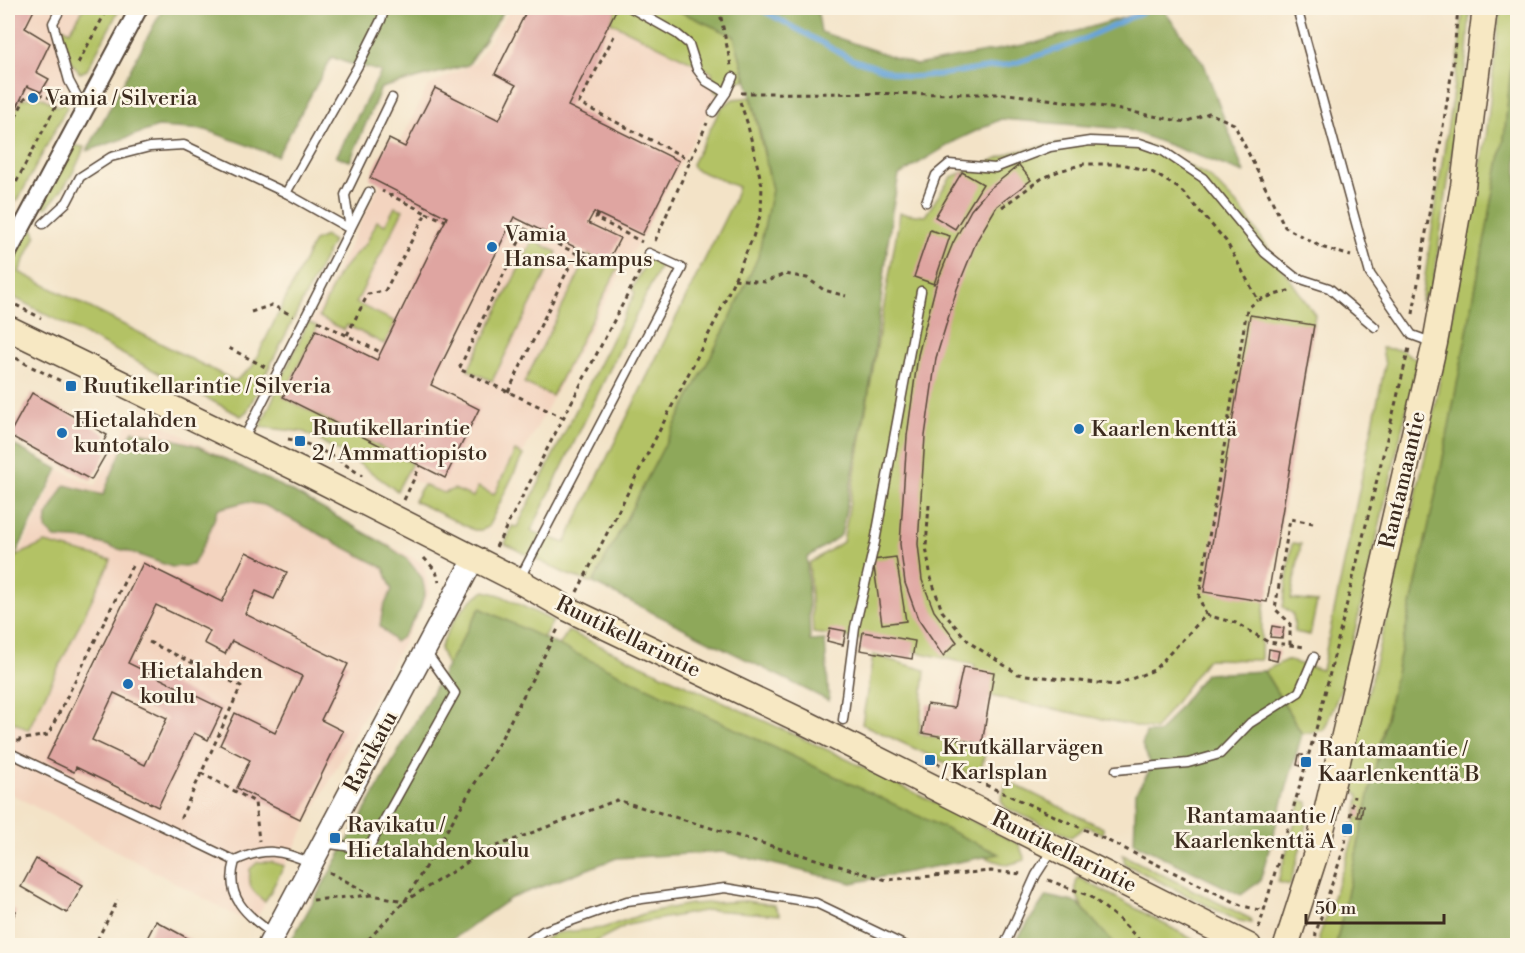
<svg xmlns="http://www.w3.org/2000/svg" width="1525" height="953" font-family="'Libre Bodoni',serif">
<rect width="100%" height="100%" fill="#fcf5e5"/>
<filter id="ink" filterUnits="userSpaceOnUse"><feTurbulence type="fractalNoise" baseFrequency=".0167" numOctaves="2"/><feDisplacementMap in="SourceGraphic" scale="12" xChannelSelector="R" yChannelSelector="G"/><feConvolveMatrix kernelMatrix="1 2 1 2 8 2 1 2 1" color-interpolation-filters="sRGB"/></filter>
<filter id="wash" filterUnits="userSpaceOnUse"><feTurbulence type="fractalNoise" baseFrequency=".008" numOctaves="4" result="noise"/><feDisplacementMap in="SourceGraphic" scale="24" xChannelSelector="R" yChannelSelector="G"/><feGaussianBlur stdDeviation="1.35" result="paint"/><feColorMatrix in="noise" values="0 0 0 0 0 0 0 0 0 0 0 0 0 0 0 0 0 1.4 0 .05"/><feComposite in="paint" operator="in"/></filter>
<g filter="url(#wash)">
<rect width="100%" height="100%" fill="#f3e3c7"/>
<g fill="#f3d4bf">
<path d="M8,8H108L8,189Z"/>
<path d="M511,8H658L724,84L488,517L269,409L428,86L475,63Z"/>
<path d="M135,410L423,563L430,592L253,925L8,792V578L60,469L95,486Z"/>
</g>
<g fill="#b3c265" stroke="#777642" stroke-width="1.5">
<path d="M84,8H120L87,70L80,73L71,62L60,26L70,31Z"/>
<path d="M610,8H672L734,36L746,80L728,82L721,94L715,92L712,72L610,22L616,10Z"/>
<path d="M1463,8H1470L1467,53L1433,284L1421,302L1459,52Z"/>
<path d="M1500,8H1517L1504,139L1439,479L1336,945H1320L1319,937L1353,840L1359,796L1353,789L1354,750L1425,457L1486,138Z"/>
<path d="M41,97L59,107L64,99L67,107L18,200L12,203L8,201V121L10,122L21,99Z"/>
<path d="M751,97L772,190L758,258L728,323L593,583L566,574L505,544L512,526L517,527L635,293L632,289L646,262L650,258L661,264L531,531L565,543L733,202L738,187L694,169L692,164L721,108L733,99Z"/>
<path d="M1083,139L1151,146L1210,177L1241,209L1315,315L1262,620L1261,660L1207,659L1155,730L971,692L975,665L854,638L813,633L809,563L843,542L900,213L925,216L951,177L1013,152Z"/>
<path d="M72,145L84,147C76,171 64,190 46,208L41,205Z"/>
<path d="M395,207L403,210L356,303L396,322L384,344L347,325L344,330L319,317L338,275L359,250L366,244L377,221L385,225Z"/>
<path d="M25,229L34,230L36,235L19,272L235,381L252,367L314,241L325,236L333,241L247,411L241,416L13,297L8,291V263Z"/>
<path d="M533,240L557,252L492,381L468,370Z"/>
<path d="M589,254L618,268L552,396L524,383Z"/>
<path d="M308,322L317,326L316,330L283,397L412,463L397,491L351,458L304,432L260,427Z"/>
<path d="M1382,348L1402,350L1418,361L1342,686L1324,730L1302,734L1264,671L1286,660L1322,670L1385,365Z"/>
<path d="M515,451L523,455L488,527L482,530H474L414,501L423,485L444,493L454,489L473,497L478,487L494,495Z"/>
<path d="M45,543L111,560L28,730L8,719V573L16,556Z"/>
<path d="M1292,543L1301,544L1291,599L1317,602L1310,635L1295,632L1293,614L1283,607Z"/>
<path d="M485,591L500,595L553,621L543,638L480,608L447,666L440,649C449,626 462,603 485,591Z"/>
<path d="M568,631L830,751L1019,844L1025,860L1007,865L984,857L998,854L559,646Z"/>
<path d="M873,655L925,670L919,734L986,747L981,771L978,775L967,773L862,724Z"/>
<path d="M1011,783L1103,828V834L1086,826L1071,837L1006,808L1001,800L1006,784Z"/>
<path d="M1301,800L1308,802L1309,817L1290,885L1278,882Z"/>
<path d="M1123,855L1251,919V923L1236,920L1125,864Z"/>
<path d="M258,862H272L284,866L265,902C251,890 248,888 250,869Z"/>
<path d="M1078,877L1203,945H1115C1102,930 1066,899 1078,877Z"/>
<path d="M746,901L774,905L780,915L709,910L627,925L589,945H535L556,933L603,928L649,912L691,904Z"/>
</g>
<g fill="#8ea85a" stroke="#64693c" stroke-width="1.5">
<path d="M163,8H506L468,65L381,88L350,161L336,157L381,72C364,66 348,65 332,57L277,156L206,130L158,127L87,151Z"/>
<path d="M672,8H817L821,32L916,65L1039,42L1157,8H1162L1204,64L1244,173L1126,129L1001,119L955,141L899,175L892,211L872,374L841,535L807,558L810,641L825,640L829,701L593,583L728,323L758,257L772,190L757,117L734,36Z"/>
<path d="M1517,8V941L1480,946L1336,945L1439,479L1504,139Z"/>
<path d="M133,431L169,438L198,446L293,492L388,546L407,559L422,578L425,592L420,609L410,625L402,637L395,642L380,626L383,608L392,590L384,568L264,505L245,502L218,509L208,536L193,565L172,567L133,553L88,540L55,538L46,529L47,516L65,485L103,495L123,447Z"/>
<path d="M8,442L58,469L8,570Z"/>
<path d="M480,608L999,854L852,883L723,852L617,858L511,898L444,945L288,946Z"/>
<path d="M1264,671L1302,734L1260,881L1241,895L1134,843L1136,792L1152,767L1142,745L1146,733H1159L1205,674Z"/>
<path d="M1046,896L1078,903L1115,945H1015V942Z"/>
</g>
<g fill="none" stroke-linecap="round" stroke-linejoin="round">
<path stroke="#67a4d8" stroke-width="5" d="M758,8L852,59L907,77L939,75L1012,64L1070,45L1152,8"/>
</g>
<g id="blocks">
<g fill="#dfa5a1" fill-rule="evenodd">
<path d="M8,8H35L25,28L50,43L36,72L49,79L41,92L27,86L10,122L8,121Z"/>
<path d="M528,8H610L616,10L568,106L679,161L642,235L594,212L588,223L620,238L607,263L514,217L431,385L479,409L445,478L283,397L316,330L377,360L447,217L370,178L389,139L405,147L435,88L499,120L516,85L495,74Z"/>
<path d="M1019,165L1031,180L997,206L977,240L957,289L936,358L925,436L918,544L922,580L934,611L957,642L943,656L918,619L905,583L900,544L907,436L918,355L936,285L953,243L971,210L988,190Z"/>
<path d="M962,172L983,184L955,229L935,217Z"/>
<path d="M930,230L950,236L934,284L914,277Z"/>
<path d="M1250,315L1314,325L1267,602L1204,592Z"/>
<path d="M32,393L107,435L100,448L107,452L91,480L9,435Z"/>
<path d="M246,552L287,572L274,599L256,591L245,614L348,664L321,720L343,731L300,819L237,788L250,760L220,745L235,713L275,733L302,676L232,641L225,654L204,643L210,631L156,605L128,663L223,709L208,740L194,733L158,807L76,767L74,772L47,759L143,563L222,602ZM114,693L167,718L145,765L92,740Z"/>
<path d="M896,557L906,621L882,624L873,560Z"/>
<path d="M1272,626L1284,628L1282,638L1270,637Z"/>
<path d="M830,628L846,631L843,645L827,641Z"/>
<path d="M863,632L915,641L912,659L860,650Z"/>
<path d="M1269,649L1279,651L1277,661L1268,659Z"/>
<path d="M963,667L994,672L982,744L922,733L927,704L954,708Z"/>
<path d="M1299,755H1303L1301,766L1297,765Z"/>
<path d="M1359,805L1363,806L1361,817H1357Z"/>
<path d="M36,859L83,885L67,913L21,887Z"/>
<path d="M8,907L16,911L8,927Z"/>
<path d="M156,921L202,946H143Z"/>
</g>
</g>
</g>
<g filter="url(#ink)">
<use href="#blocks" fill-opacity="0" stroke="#574637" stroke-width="1.5"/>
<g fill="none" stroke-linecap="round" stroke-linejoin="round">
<g stroke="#574637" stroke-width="11">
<g id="service">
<path d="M61,8L53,23L69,81L84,109"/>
<path d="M631,8L677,34L689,44L697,69L706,81L726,93"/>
<path d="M1297,8L1370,274L1412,335L1434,343"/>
<path d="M713,112L726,93L733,77"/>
<path d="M926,202L936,175L949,164L995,168L1050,147L1090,141L1140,143L1163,151L1203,178L1265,253L1295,277L1329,288L1375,327"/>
<path d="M43,224L67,202L80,177L111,157L150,147L184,145L286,193"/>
<path d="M350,229L286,193L359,64L381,20L385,8"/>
<path d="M350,229L345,195L392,98"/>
<path d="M243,440L369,192"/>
<path d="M519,580L682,268L649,253"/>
<path d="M843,720L855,627L875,542L921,291"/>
<path d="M8,752L235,861"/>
<path d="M1116,770L1188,763L1220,754L1250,723L1299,692L1314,657"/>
<path d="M322,843L368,849L455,693L426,652"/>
<path d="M273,934C247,915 224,898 235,861C264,847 282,850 311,863"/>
<path d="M522,946L543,931L627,901L725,888L816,903L906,946"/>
<path d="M1004,946L1036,875L1052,850"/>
</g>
</g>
<g stroke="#574637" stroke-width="20">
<path id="minor" d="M8,253L139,8"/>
</g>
<g stroke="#574637" stroke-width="24">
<path id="tertiary" d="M268,946L474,558"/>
</g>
<g stroke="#574637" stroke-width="27">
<g id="secondary">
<path d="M8,328L308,474L519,581L568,609L810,725L1249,946"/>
<path d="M1286,946L1318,847L1435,343L1463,186L1485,8"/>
</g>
</g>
<g stroke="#574637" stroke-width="3" stroke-dasharray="4.5 4.5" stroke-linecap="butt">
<path d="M719,8L731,66"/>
<path d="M614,36L579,103L690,160"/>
<path d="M78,63L108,8"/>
<path d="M741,93L1008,94L1094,105L1185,122L1209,113L1234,124L1285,227L1321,247L1351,256"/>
<path d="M8,133L25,98L32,93L59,100"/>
<path d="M8,198L61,96"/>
<path d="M1002,207L1041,179L1059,171L1084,164H1122L1152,172L1180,189L1226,241L1258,300L1291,290"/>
<path d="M426,213L446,221"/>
<path d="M598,214L596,218L642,242"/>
<path d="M655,241L707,123"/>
<path d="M734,279L765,282L785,274L807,278L824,290L846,296"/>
<path d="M8,301L41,318"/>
<path d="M251,312L272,305L293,316"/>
<path d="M1413,314L1453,64L1458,8"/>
<path d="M318,321L380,352"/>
<path d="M347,335L368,294L385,291L426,213L382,191"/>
<path d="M229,348L267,368"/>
<path d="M16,358L28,365L71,386"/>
<path d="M508,392L576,253L525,229L459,369L564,418"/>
<path d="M288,439C314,443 341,461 362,476"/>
<path d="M404,500L420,466"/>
<path d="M929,505L926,547L931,578L942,611L970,643L1018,674L1116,685L1154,670L1206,615L1236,623L1268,642L1305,647"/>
<path d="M496,547L643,265"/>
<path d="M424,558L436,571L439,582"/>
<path d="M577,592L719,314L753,237L761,213L762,185L747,122L739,99"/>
<path d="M1206,615L1199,597L1247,309L1258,300"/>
<path d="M149,642L241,686L179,822"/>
<path d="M1290,645V623L1275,609L1290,519L1313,523"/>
<path d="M18,742L19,740L48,735L132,566"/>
<path d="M928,759L1090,832L1243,906L1263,911"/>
<path d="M201,773L255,802L259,841"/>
<path d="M329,872L372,895L405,901L487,850L617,800L886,880L991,871L1022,874"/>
<path d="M1048,880L1090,896L1121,921L1145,946"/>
<path d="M313,900L372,895"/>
<path d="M1259,928L1318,722L1409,348"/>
<path d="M97,940L118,900"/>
<path d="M106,946V945"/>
<path d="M362,946L405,901L500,741L559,627"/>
<path d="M1315,946L1316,932L1344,848L1354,796"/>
</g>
<use href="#service" stroke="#fff" stroke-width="8"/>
<use href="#minor" stroke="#fff" stroke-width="16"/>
<use href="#tertiary" stroke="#fff" stroke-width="21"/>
<use href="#secondary" stroke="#f7e8c3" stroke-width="24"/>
</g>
</g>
<g fill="#1f6fb2" stroke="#fcf5e5" stroke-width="2">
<circle cx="33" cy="98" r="6"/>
<circle cx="492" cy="247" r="6"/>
<rect x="65" y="380" width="12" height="12" rx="3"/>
<circle cx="1079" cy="429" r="6"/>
<circle cx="62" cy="433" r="6"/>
<rect x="294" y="435" width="12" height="12" rx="3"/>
<circle cx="128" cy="684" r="6"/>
<rect x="924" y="754" width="12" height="12" rx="3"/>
<rect x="1300" y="756" width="12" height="12" rx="3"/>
<rect x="1341" y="823" width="12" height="12" rx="3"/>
<rect x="329" y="832" width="12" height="12" rx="3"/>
</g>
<g text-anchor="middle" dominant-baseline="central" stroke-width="5" stroke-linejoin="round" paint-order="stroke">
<g font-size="22" fill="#3b2a1e" stroke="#fcf5e5" text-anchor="start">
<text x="45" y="98">Vamia / Silveria</text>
<text x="504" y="234">Vamia<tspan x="504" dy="25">Hansa-kampus</tspan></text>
<text x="83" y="386">Ruutikellarintie / Silveria</text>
<text x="74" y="420">Hietalahden<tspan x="74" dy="25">kuntotalo</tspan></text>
<text x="312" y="428">Ruutikellarintie<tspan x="312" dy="25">2 / Ammattiopisto</tspan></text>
<text x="1091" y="429">Kaarlen kenttä</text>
<text x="140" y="671">Hietalahden<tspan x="140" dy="25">koulu</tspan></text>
<text x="942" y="747">Krutkällarvägen<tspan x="942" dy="25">/ Karlsplan</tspan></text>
<text x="1318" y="749">Rantamaantie /<tspan x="1318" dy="25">Kaarlenkenttä B</tspan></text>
<text x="1335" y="816" text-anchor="end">Rantamaantie /<tspan x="1335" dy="25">Kaarlenkenttä A</tspan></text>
<text x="347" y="825">Ravikatu /<tspan x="347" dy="25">Hietalahden koulu</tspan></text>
</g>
<g font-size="22" fill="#3b2a1e" stroke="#fcf5e5">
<text transform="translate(1403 480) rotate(-77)">Rantamaantie</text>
<text transform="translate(628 637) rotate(26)">Ruutikellarintie</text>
<text transform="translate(371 752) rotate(-62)">Ravikatu</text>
<text transform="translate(1064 852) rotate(26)">Ruutikellarintie</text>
</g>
</g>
<rect width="1525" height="953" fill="none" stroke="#fcf5e5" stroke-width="30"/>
<path d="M1306 914v9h138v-9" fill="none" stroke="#3b2a1e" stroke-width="3"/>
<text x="1315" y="914" font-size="18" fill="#3b2a1e" stroke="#fcf5e5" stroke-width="4.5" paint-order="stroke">50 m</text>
</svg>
